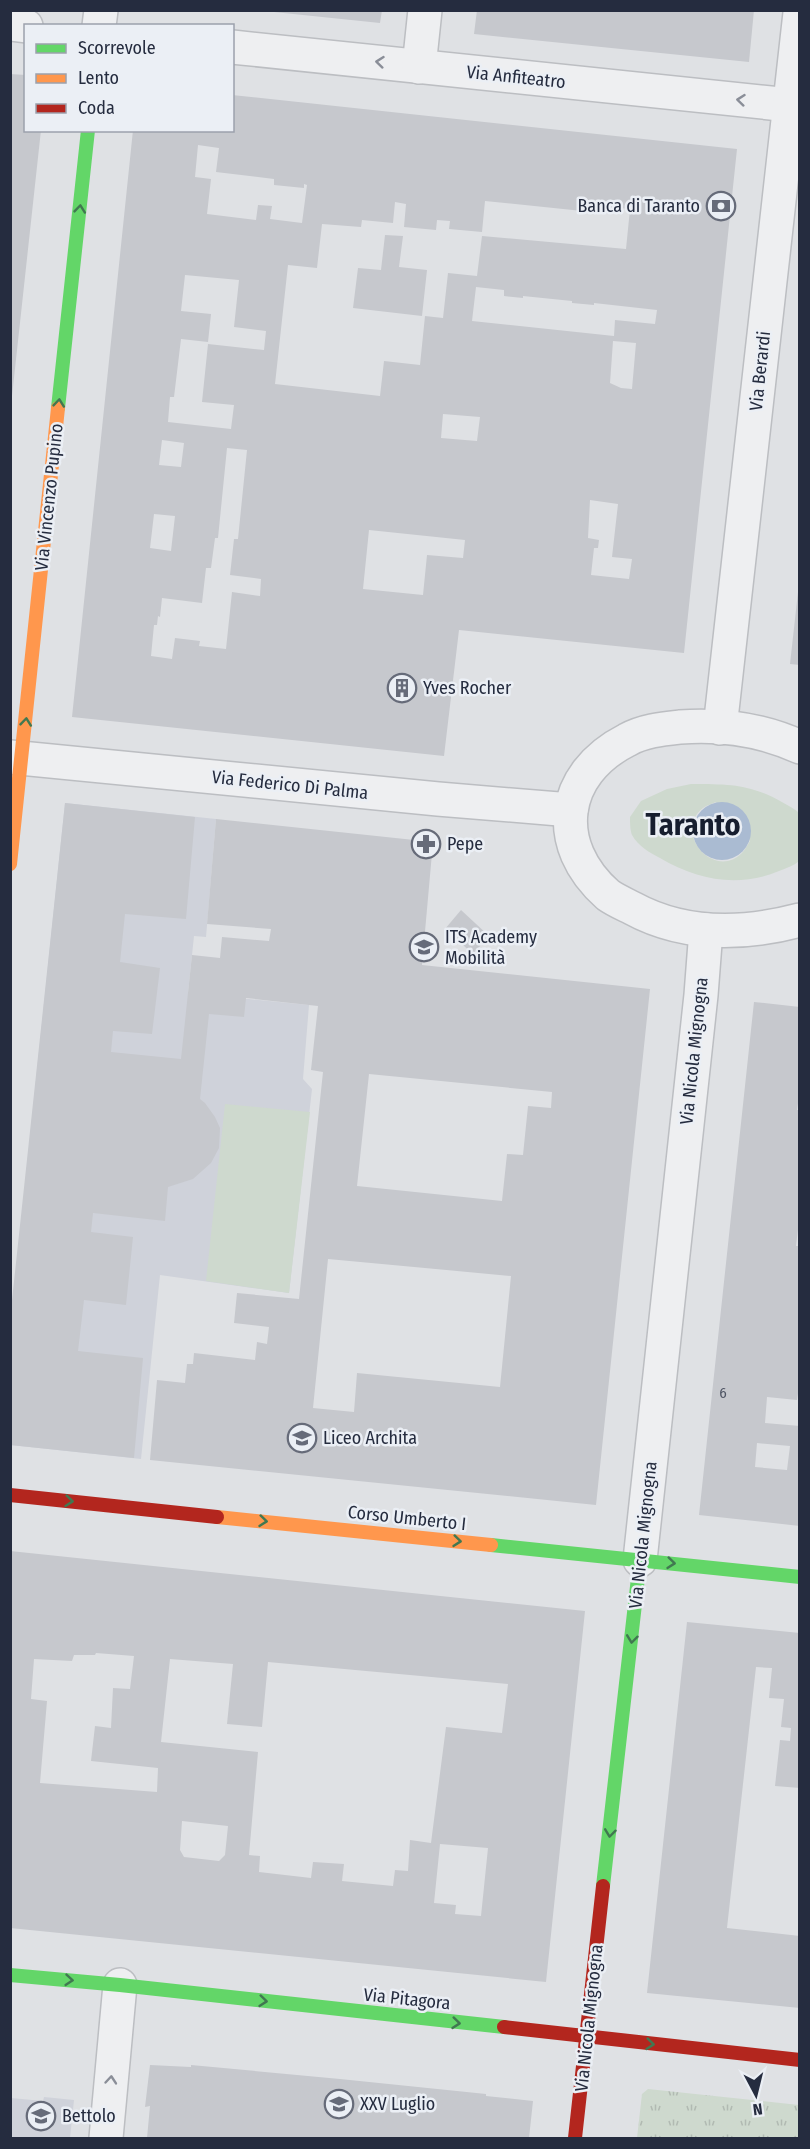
<svg xmlns="http://www.w3.org/2000/svg" width="810" height="2149" font-family="'Fira Sans Condensed',sans-serif">
<defs>
<pattern id="park-tufts" width="24" height="20" patternUnits="userSpaceOnUse" patternTransform="scale(1.5)"><rect width="24" height="20" fill="#ced9ce"/><path d="M3 7l-1-3M5 7V3M7 7l1-3M15 17l-1-3M17 17v-4M19 17l1-3" fill="none" stroke="#b1bab2"/></pattern>
</defs>
<rect width="100%" height="100%" fill="#dfe1e4"/>
<g fill="#cfd2da">
<path d="M65,803L216,819L206,937L194,936L188,993L309,1005L303,1079L312,1089L289,1293L160,1275L141,1459L11,1445V1319Z"/>
<path d="M44,2097L74,2100L70,2138H11V2098L43,2101Z"/>
</g>
<g fill="#ced9ce" fill-rule="evenodd">
<path d="M691,784C738,784 756,785 797,811L799,814V861C794,866 786,868 779,871C738,888 697,880 660,858C650,853 638,846 632,835C630,830 630,822 630,817L641,801L667,789ZM716,802L750,841C748,844 745,850 742,853C714,881 672,832 703,808C707,805 712,804 716,802Z"/>
<path d="M225,1104L310,1112L289,1293L206,1281Z"/>
</g>
<path fill="url(#park-tufts)" d="M648,2089L799,2105V2138H637L642,2094Z"/>
<circle fill="#aabbd2" cx="722" cy="831" r="29"/>
<g fill="#c6c8cd" fill-rule="evenodd">
<path d="M274,10H382L380,23L274,12Z"/>
<path d="M477,10H754L749,62L474,34Z"/>
<path d="M10,74L26,75V130H41L12,396H10Z"/>
<path d="M232,95L737,149L684,653L459,630L444,756L72,717L133,130H232ZM198,145L219,148L216,172L274,179V185L304,188V184L307,185L302,223L270,219L272,206L258,205L256,220L207,214L211,179L195,177ZM485,201L611,214L612,207L630,209L626,249L482,236L477,276L448,273L443,318L425,316L420,365L384,361L380,396L275,384L288,265L317,268L322,224L361,227L362,220L393,223L395,202L406,204L404,227L436,230L437,220L450,221L449,229L482,232ZM185,275L239,280L234,327L266,331L264,350L208,344L202,402L234,405L231,429L168,422L170,397H174L181,339L208,342L211,314L181,311ZM476,287L504,290V296L523,298V296L572,301V303L594,305V303L657,310L655,324L615,320L614,336L472,321ZM613,341L636,343L632,389L621,388L610,383ZM443,414L480,417L477,441L441,438ZM162,440L184,443L181,467L159,465ZM227,448L247,450L238,539H234L230,575L261,579L260,596L232,592L226,649L199,646L200,641L175,638L172,659L151,656L154,625H157L158,616L160,617L162,598L202,603L206,568H211L215,538H218ZM590,500L618,504L612,557L632,559L629,579L591,575L594,548H598L599,540L588,538ZM154,514L175,516L171,551L150,548ZM369,530L465,540L463,558L427,555L423,595L363,589Z"/>
<path d="M385,235L403,236L399,267L427,270L422,316L353,308L358,268L381,270Z"/>
<path d="M798,592H800V665L790,664Z"/>
<path d="M65,803L195,817L186,919L125,914L120,962L160,968L152,1034L113,1031L111,1052L181,1059L192,955L220,958L222,937L269,941L271,929L207,924L216,819L433,842L422,965L650,989L596,1505L150,1460L157,1380L185,1383L187,1364H193L194,1353L255,1360L257,1342L267,1344L269,1327L234,1323L237,1293L299,1299L323,1072L311,1070L318,1006L246,998L244,1017L209,1014L200,1099L205,1103L215,1117L220,1128L219,1148L211,1163L193,1179L168,1187L165,1221L93,1213L91,1232L133,1237L126,1305L84,1300L78,1351L143,1358L134,1458L10,1445V1319ZM369,1074L552,1092L551,1108L528,1106L523,1155L507,1154L502,1201L357,1186ZM328,1259L511,1276L500,1387L357,1373L354,1412L313,1408Z"/>
<path d="M461,910L489,936L473,954L445,929Z"/>
<path d="M754,1002L800,1007V1089L797,1110H800V1213L796,1246H800V1380L797,1400L767,1397L765,1423L800,1426V1526L699,1515ZM757,1443L790,1446L787,1470L755,1467Z"/>
<path d="M10,1551L585,1611L546,1982L10,1928ZM96,1653L134,1656L130,1689L113,1688L111,1728L95,1726L91,1761L158,1768L157,1792L40,1783L47,1701L31,1699L34,1659L72,1661L74,1655H95ZM170,1659L233,1664L227,1724L262,1727L268,1662L508,1684L502,1733L446,1727L431,1843L410,1840L408,1871L395,1870L393,1886L342,1881L344,1864L313,1862L311,1878L259,1872L260,1856L249,1855L258,1752L161,1742ZM182,1821L228,1826L225,1855L219,1861L184,1857L180,1850ZM440,1844L488,1848L481,1916L455,1914L456,1905L434,1903Z"/>
<path d="M687,1622L800,1633V1788L775,1786L780,1740L790,1741L791,1728L781,1727L784,1699L769,1698L772,1668L756,1667L727,1928L800,1936V2008L647,1993Z"/>
<path d="M150,2065L191,2067V2065L340,2079L486,2094V2096L533,2101L529,2138H147L150,2106L145,2107Z"/>
</g>
<g fill="none" stroke-linecap="round" stroke-linejoin="round">
<g stroke="#bcbec2" stroke-width="36">
<g id="street">
<path d="M10,24L26,26"/>
<path d="M99,26L101,10"/>
<path d="M232,47L800,106"/>
<path d="M419,67L425,10"/>
<path d="M720,728L800,13"/>
<path d="M800,747C763,730 721,724 680,727C662,729 643,731 627,740C560,774 551,845 608,895C615,900 624,904 632,908C685,937 743,935 800,920"/>
<path d="M10,757L438,799L571,810"/>
<path d="M640,1560L701,995L706,930"/>
<path d="M106,2138L120,1985"/>
</g>
</g>
<use href="#street" stroke="#eeeff1" stroke-width="33"/>
<g stroke="#63d668" stroke-width="14">
<path d="M58,408L88,130"/>
<path d="M491,1545L800,1577"/>
<path d="M603,1886L640,1560"/>
<path d="M10,1975L120,1985L504,2027"/>
</g>
<g stroke="#ff974d" stroke-width="14">
<path d="M10,864L58,408"/>
<path d="M217,1517L491,1545"/>
</g>
<g stroke="#b3261e" stroke-width="14">
<path d="M10,1495L217,1517"/>
<path d="M504,2027L800,2060"/>
<path d="M575,2138L603,1886"/>
</g>
</g>
<defs><path id="oneway-chevron" d="M-2-3.5L2.5 0L-2 3.5" fill="none" stroke-width="1.6" stroke-linecap="round" stroke-linejoin="round" transform="scale(1.5)"/></defs>
<g stroke="#8a8e98">
<use href="#oneway-chevron" transform="translate(380 62) rotate(-174)"/>
<use href="#oneway-chevron" transform="translate(741 100) rotate(-174)"/>
<use href="#oneway-chevron" transform="translate(111 2080) rotate(-85)"/>
</g>
<g stroke="#417851">
<use href="#oneway-chevron" transform="translate(80 209) rotate(-84)"/>
<use href="#oneway-chevron" transform="translate(59 403) rotate(-84)"/>
<use href="#oneway-chevron" transform="translate(26 722) rotate(-84)"/>
<use href="#oneway-chevron" transform="translate(69 1501) rotate(6)"/>
<use href="#oneway-chevron" transform="translate(263 1521) rotate(6)"/>
<use href="#oneway-chevron" transform="translate(457 1541) rotate(6)"/>
<use href="#oneway-chevron" transform="translate(671 1563) rotate(6)"/>
<use href="#oneway-chevron" transform="translate(632 1639) rotate(97)"/>
<use href="#oneway-chevron" transform="translate(610 1833) rotate(97)"/>
<use href="#oneway-chevron" transform="translate(69 1980) rotate(5)"/>
<use href="#oneway-chevron" transform="translate(263 2001) rotate(6)"/>
<use href="#oneway-chevron" transform="translate(456 2023) rotate(6)"/>
<use href="#oneway-chevron" transform="translate(650 2044) rotate(6)"/>
</g>
<defs>
<g id="bank-ring" transform="scale(1.5)"><circle r="9.5" fill="#ebeff5" stroke="#666b79" stroke-width="1.5"/><path d="M-6-4H6V4H-6ZM0-2.3a2.3 2.3 0 1 0 0 4.6a2.3 2.3 0 1 0 0-4.6Z" fill="#666b79"/></g>
<g id="building-ring" transform="scale(1.5)"><circle r="9.5" fill="#ebeff5" stroke="#666b79" stroke-width="1.5"/><path d="M-4-6H4V6H1V3H-1V6H-4ZM-2.5-4.3h1.7v1.8h-1.7ZM.8-4.3h1.7v1.8H.8ZM-2.5-1h1.7V.8h-1.7ZM.8-1h1.7V.8H.8Z" fill="#666b79"/></g>
<g id="pharmacy-ring" transform="scale(1.5)"><circle r="9.5" fill="#ebeff5" stroke="#666b79" stroke-width="1.5"/><path d="M-2-6h4v4h4v4h-4v4h-4v-4h-4v-4h4Z" fill="#666b79"/></g>
<g id="university-ring" transform="scale(1.5)"><circle r="9.5" fill="#ebeff5" stroke="#666b79" stroke-width="1.5"/><path d="M0-5L7-2L0 1L-7-2ZM-4 1L0 2.5L4 1V4Q0 6-4 4Z" fill="#666b79"/></g>
<g id="school-ring" transform="scale(1.5)"><circle r="9.5" fill="#ebeff5" stroke="#666b79" stroke-width="1.5"/><path d="M0-5L7-2L0 1L-7-2ZM-4 1L0 2.5L4 1V4Q0 6-4 4Z" fill="#666b79"/></g>
</defs>
<g fill-rule="evenodd">
<use href="#bank-ring" x="721" y="206"/>
<use href="#building-ring" x="402" y="688"/>
<use href="#pharmacy-ring" x="426" y="844"/>
<use href="#university-ring" x="424" y="947"/>
<use href="#school-ring" x="302" y="1438"/>
<use href="#school-ring" x="339" y="2104"/>
<use href="#school-ring" x="41" y="2116"/>
</g>
<g text-anchor="middle" dominant-baseline="central" stroke-width="5" stroke-linejoin="round" paint-order="stroke">
<g font-size="15" fill="#4f5564">
<text x="723" y="1393">6</text>
</g>
<g font-size="18" fill="#252c3f" stroke="#ebeff5">
<text transform="translate(516 77) rotate(6)">Via Anfiteatro</text>
<text transform="translate(760 371) rotate(-84)">Via Berardi</text>
<text transform="translate(49 497) rotate(-84)">Via Vincenzo Pupino</text>
<text transform="translate(290 785) rotate(6)">Via Federico Di Palma</text>
<text transform="translate(694 1051) rotate(-84)">Via Nicola Mignogna</text>
<text transform="translate(407 1518) rotate(6)">Corso Umberto I</text>
<text transform="translate(643 1535) rotate(-84)">Via Nicola Mignogna</text>
<text transform="translate(407 1999) rotate(6)">Via Pitagora</text>
<text transform="translate(589 2018) rotate(-84)">Via Nicola Mignogna</text>
</g>
<g font-size="18" fill="#252c3f" stroke="#ebeff5" text-anchor="start">
<text x="700" y="206" text-anchor="end">Banca di Taranto</text>
<text x="423" y="688">Yves Rocher</text>
<text x="447" y="844">Pepe</text>
<text x="445" y="937">ITS Academy<tspan x="445" dy="21">Mobilità</tspan></text>
<text x="323" y="1438">Liceo Archita</text>
<text x="360" y="2104">XXV Luglio</text>
<text x="62" y="2116">Bettolo</text>
</g>
<g font-size="30" font-weight="bold" fill="#171e2f" stroke="#ebeff5">
<text x="693" y="825">Taranto</text>
</g>
</g>
<rect width="810" height="2149" fill="none" stroke="#252c3f" stroke-width="24"/>
<rect x="24" y="24" width="210" height="108" fill="#ebeff5" stroke="#9ca1ac" stroke-width="1.5"/>
<rect x="36" y="44" width="30" height="9" fill="#63d668" stroke="#9ca1ac" stroke-width="1.5"/>
<text x="78" y="54" font-size="18" fill="#252c3f">Scorrevole</text>
<rect x="36" y="74" width="30" height="9" fill="#ff974d" stroke="#9ca1ac" stroke-width="1.5"/>
<text x="78" y="84" font-size="18" fill="#252c3f">Lento</text>
<rect x="36" y="104" width="30" height="9" fill="#b3261e" stroke="#9ca1ac" stroke-width="1.5"/>
<text x="78" y="114" font-size="18" fill="#252c3f">Coda</text>
<g transform="translate(756 2095) rotate(173)" stroke="#ebeff5" stroke-width="4.5" paint-order="stroke">
<path d="M0-4.5L10 22L0 15L-10 22Z" fill="#252c3f"/>
<text y="-9" font-size="16" font-weight="bold" text-anchor="middle" fill="#252c3f">N</text>
</g>
</svg>
